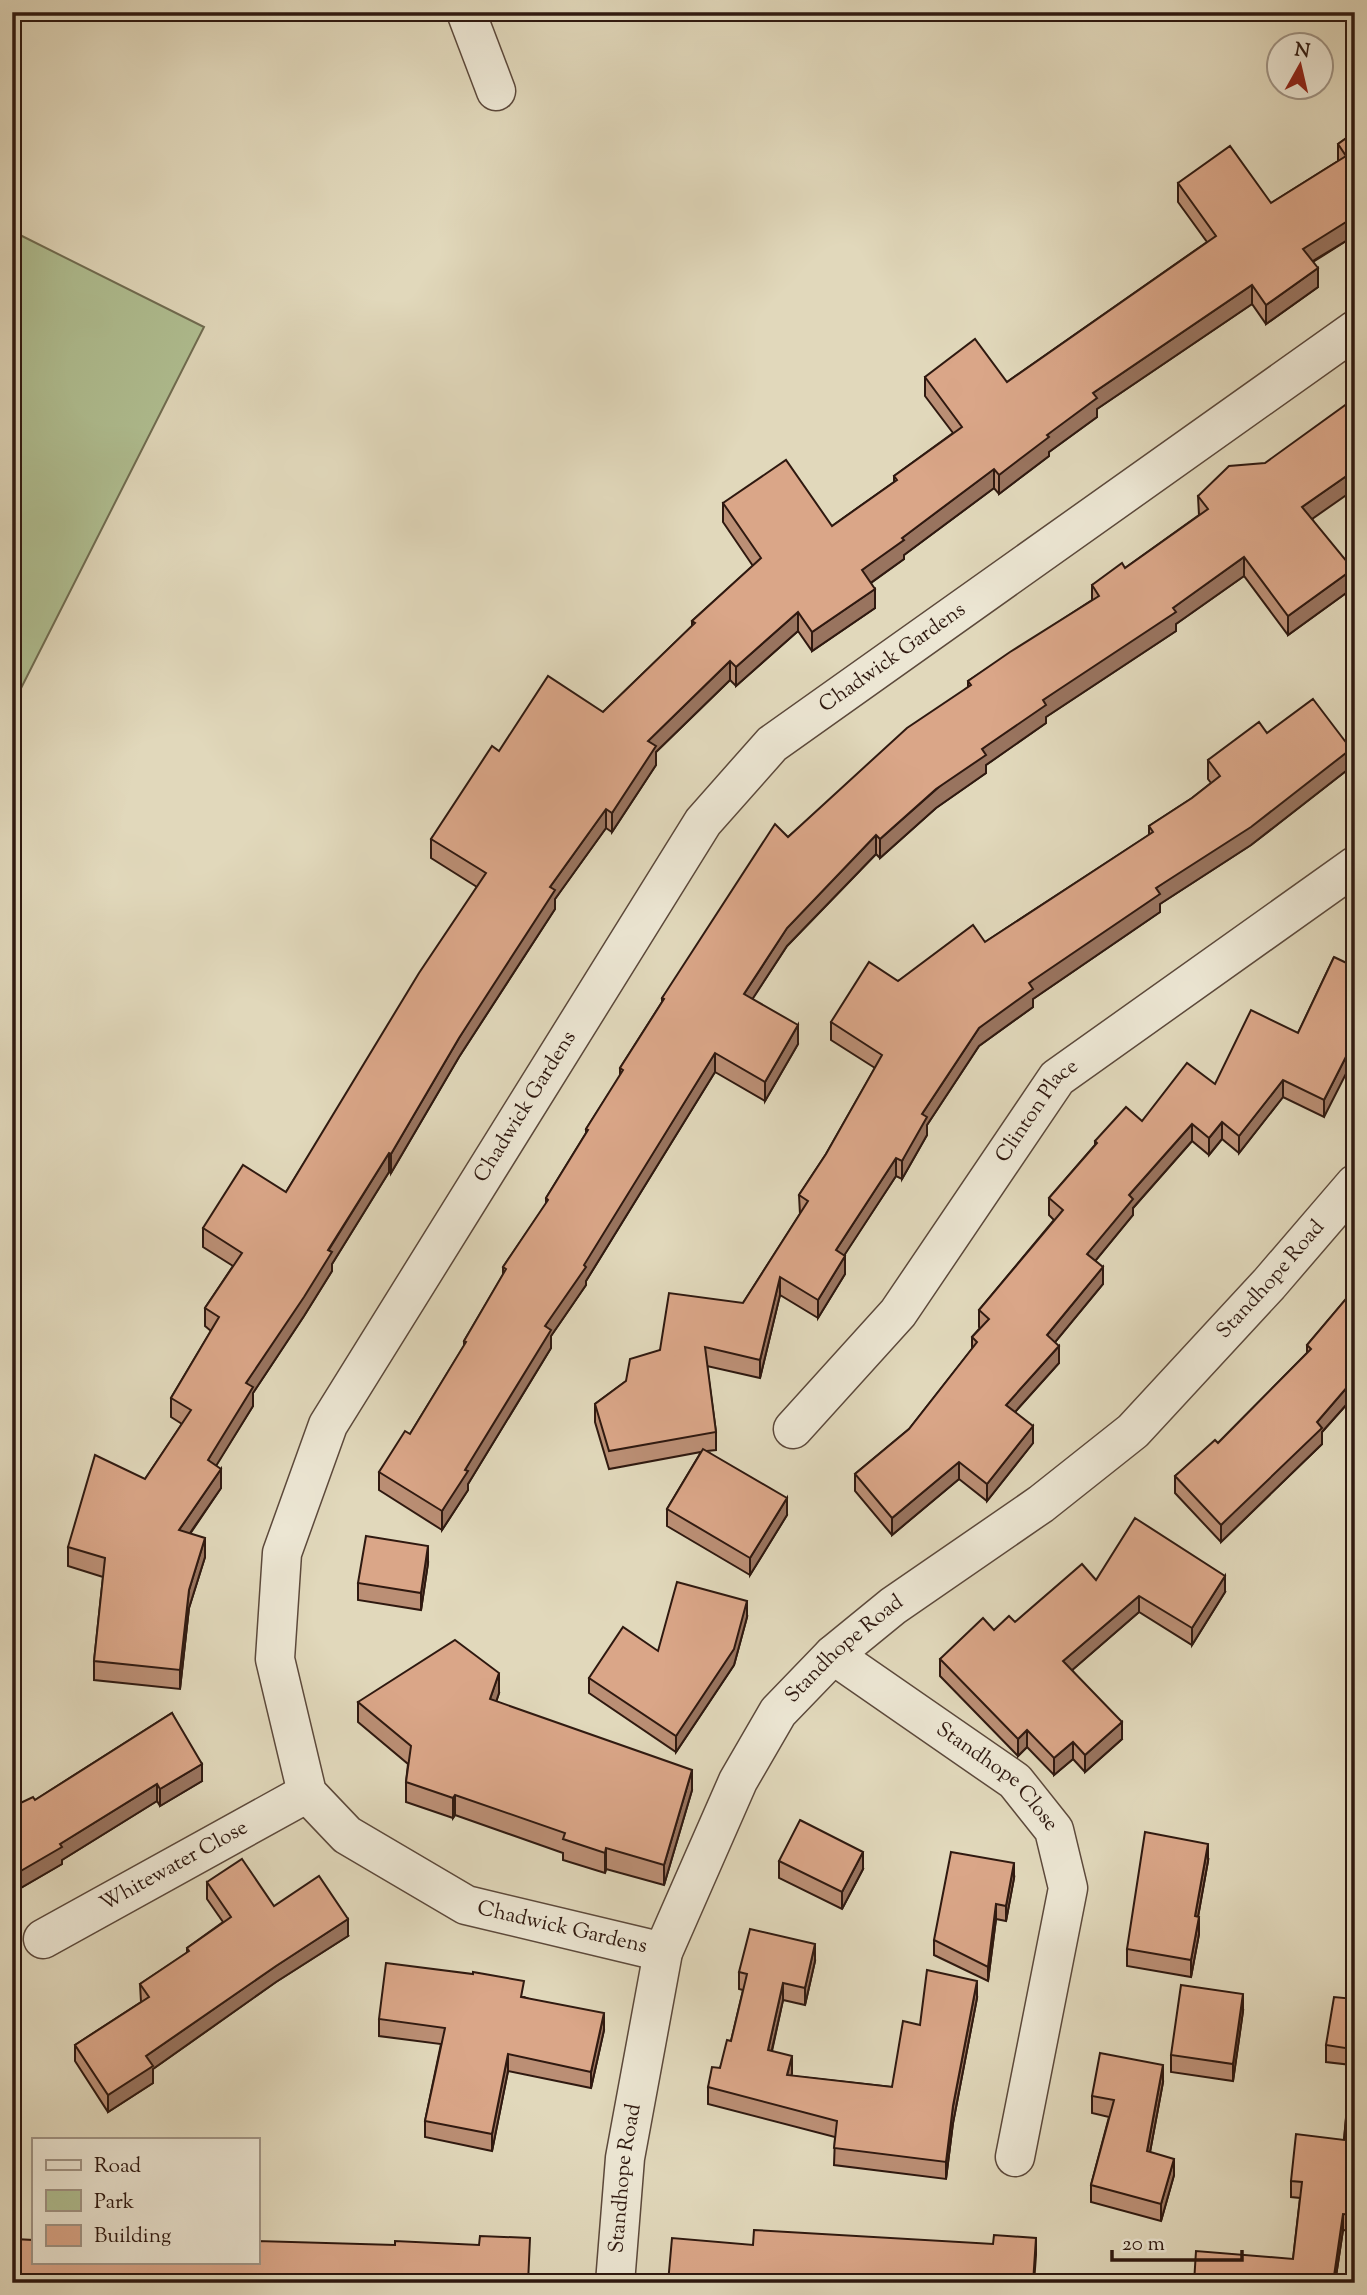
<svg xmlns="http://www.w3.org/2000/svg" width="1367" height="2295" font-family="'Sorts Mill Goudy',serif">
<rect width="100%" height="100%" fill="#e1d8bb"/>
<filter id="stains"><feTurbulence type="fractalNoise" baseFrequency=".00286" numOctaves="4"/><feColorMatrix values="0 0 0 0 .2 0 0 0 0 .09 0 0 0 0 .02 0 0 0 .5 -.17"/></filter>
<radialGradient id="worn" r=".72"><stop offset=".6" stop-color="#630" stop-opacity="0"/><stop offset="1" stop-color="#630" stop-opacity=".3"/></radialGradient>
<path fill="#b0bf92" stroke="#706c51" stroke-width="2" d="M12,231L204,327L12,706Z"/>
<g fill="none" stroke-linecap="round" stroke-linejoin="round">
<g stroke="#5c493b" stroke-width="41">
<g id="minor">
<path d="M466,12L496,91"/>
<path id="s1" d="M793,1429L898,1313L1057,1078L1355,866"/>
<path id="s2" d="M833,1655L1015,1781L1054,1830L1068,1888L1015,2157"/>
<path id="s3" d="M43,1939L307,1793"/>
<path id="s4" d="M663,1952L466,1905L347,1835L307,1793L275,1659L282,1553L328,1425L703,822L772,744L1355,330"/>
<path id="s5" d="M615,2283L625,2158L663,1952L738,1781L778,1712L833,1655L893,1606L1041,1504L1133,1431L1269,1284L1355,1184"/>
</g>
</g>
<use href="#minor" stroke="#ece6d3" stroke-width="38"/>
</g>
<g fill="#bb8f75" stroke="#2f1910" stroke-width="2">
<path d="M1355,132L1354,236L1313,262L1318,287L1266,324L1252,304L1097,409V417L1049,452V456L999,494L994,488L904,555V559L871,583L875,608L812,651L798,631L736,686L730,680L656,752V765L612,832L606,828L555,899V909L459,1057L391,1173L389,1172L332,1264V1271L304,1316L253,1393V1406L216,1465L221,1488L190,1534L205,1557L189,1608L180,1689L94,1680V1661L103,1577L68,1566V1547L145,1479L182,1424L171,1417V1398L211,1331L205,1326V1308L233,1266L203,1247V1228L286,1192L477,887L431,858V839L499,751L603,712L692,626V621L753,566L723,522V503L832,526L894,482V476L953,433L925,396V377L1007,382L1207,242L1178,202V183L1271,203L1338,161V144Z"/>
<path d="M1198,496L1312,519L1353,588L1288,635L1244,576L1176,624V631L1046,717V723L986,765V773L936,808L880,858L876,854L787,946L752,999L798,1044L765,1101L715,1072L586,1281V1285L551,1336V1348L468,1484V1490L442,1530L379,1490V1472L410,1434L464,1346V1341L503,1275V1267L546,1204V1198L586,1133V1129L620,1076V1068L662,1002V998L788,837L968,687V681L1092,600V585L1125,568L1199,515Z"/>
<path d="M1267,733L1351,767L1251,845L1160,904V912L1033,999V1007L979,1046L927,1125V1135L902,1179L896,1176L844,1255L845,1274L818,1318L780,1295L760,1378L707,1366L716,1432V1450L707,1451L787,1515L750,1575L667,1526V1509L701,1452L609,1469L595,1422V1404L626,1381L660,1350L743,1303L800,1214L799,1195L826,1154L875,1068L831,1040V1022L898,981L985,942L1149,835V826L1192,798L1211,783L1208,779V760Z"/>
<path d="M1334,957L1324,1117L1283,1097L1239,1153L1222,1139L1209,1155L1192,1141L1133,1208V1215L1095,1261L1103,1284L1055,1342L1059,1363L1015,1412L1033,1443L987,1501L959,1479L892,1535L855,1491V1474L909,1429L972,1349V1337L980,1328L979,1327V1310L1054,1220L1049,1215V1198L1095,1145V1141L1142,1121L1215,1084L1298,1033Z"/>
<path d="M1355,1282V1395L1322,1432V1444L1221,1542L1175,1493V1476L1218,1443L1307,1353V1345L1348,1297V1289Z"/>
<path d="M428,1563L421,1610L358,1600V1583Z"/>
<path d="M1096,1580L1225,1592L1192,1645L1139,1612L1072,1670L1122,1739L1085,1772L1073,1759L1054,1775L1027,1747L1018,1756L940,1676V1659L994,1630L1015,1622Z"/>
<path d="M747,1617L734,1665L676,1752L589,1693V1678Z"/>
<path d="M499,1693L496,1702L692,1790L664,1885L606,1869L605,1873L563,1860V1853L455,1815L453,1818L406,1802V1782L408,1764L358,1722V1702Z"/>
<path d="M172,1713L202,1781L160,1806L157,1801L62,1860V1864L12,1893V1807L35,1800Z"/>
<path d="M779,1861L863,1869L842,1909L779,1878Z"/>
<path d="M1208,1861L1198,1917L1199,1934L1191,1977L1127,1966V1949Z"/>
<path d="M1014,1878L1006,1921L996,1919L988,1981L934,1955V1940Z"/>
<path d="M207,1882L274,1906L348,1936L276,1982L153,2069V2083L108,2112L75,2061V2045L141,2002L140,1984L187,1953V1948L223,1922L207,1899Z"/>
<path d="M815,1961L805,2005L783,2000L772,2051L792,2073L791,2076L892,2087L920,2025L977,1998L953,2123L946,2179L834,2165L835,2137L708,2104V2087L720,2068L731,2041L743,1990L739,1989V1972Z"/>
<path d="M1355,1992V2232L1343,2230L1335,2283H1194L1293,2259L1300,2198L1291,2197V2181L1344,2140L1351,2065L1326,2062V2045L1354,1999Z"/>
<path d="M524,1997L604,2030L591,2088L508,2071L492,2151L425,2137V2121L441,2044L379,2036V2019Z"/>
<path d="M1243,2011L1233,2081L1171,2072V2055Z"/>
<path d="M1163,2082L1150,2152L1174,2175L1161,2221L1091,2202V2185L1109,2117L1092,2113V2096Z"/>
</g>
<g fill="#99745f" stroke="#2f1910" stroke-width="2">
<path d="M1355,204L1354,236L1303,267V249L1349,209Z"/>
<path d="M1318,268V287L1266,324V305Z"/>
<path d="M1252,285V304L1097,409V417L1049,452V456L999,494V475L1047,435L1093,393Z"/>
<path d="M994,469V488L904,555V559L862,589V570L902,538Z"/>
<path d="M1355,470V489L1302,526V507Z"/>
<path d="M1244,557V576L1176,624V631L1046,717V723L986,765V773L936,808L880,858V839L982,749L1043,700Z"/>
<path d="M1353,569V588L1288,635V616Z"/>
<path d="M875,589V608L812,651V632Z"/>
<path d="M798,612V631L736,686V667Z"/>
<path d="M730,661V680L656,752V765L612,832V813L648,741Z"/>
<path d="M1351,749V767L1251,845L1160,904V912L1033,999V1007L979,1046L927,1125V1135L902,1179V1161L922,1114L979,1028L1029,983L1156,888Z"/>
<path d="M606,809V828L555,899V909L459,1057L391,1173V1154L459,1038L550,887Z"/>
<path d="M876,835V854L787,946L744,1012V994L787,928Z"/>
<path d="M798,1025V1044L765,1101V1082Z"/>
<path d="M1355,1039V1056L1324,1117V1100Z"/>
<path d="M715,1053V1072L586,1281V1285L551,1336V1348L468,1484V1490L442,1530V1511L545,1326Z"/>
<path d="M1283,1080V1097L1239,1153V1136Z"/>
<path d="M1222,1122V1139L1209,1155V1138Z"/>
<path d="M1192,1124V1141L1133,1208V1215L1087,1271V1254L1129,1195Z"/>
<path d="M389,1153V1172L332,1264V1271L304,1316L253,1393V1406L208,1479V1460L246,1383Z"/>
<path d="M896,1158V1176L836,1268V1250Z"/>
<path d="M845,1256V1274L818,1318V1300Z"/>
<path d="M1103,1267V1284L1047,1352V1335Z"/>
<path d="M780,1277V1295L760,1378V1360Z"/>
<path d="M1059,1346V1363L1006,1422V1405Z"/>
<path d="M1355,1378V1395L1322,1432V1444L1221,1542V1525L1317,1422Z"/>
<path d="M1033,1426V1443L987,1501V1484Z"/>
<path d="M959,1462V1479L892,1535V1518Z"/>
<path d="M221,1469V1488L179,1549V1530Z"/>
<path d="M787,1498V1515L750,1575V1558Z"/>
<path d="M205,1538V1557L189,1608L180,1689V1670L189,1590Z"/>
<path d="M428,1546V1563L421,1610V1593Z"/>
<path d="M1225,1576V1592L1192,1645V1628Z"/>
<path d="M1139,1596V1612L1063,1678V1661Z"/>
<path d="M747,1601V1617L734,1665L676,1752V1736Z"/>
<path d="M499,1673V1693L490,1720V1699Z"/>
<path d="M1122,1722V1739L1085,1772V1755Z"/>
<path d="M1027,1730V1747L1018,1756V1739Z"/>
<path d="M1073,1742V1759L1054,1775V1758Z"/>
<path d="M202,1764V1781L160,1806V1789Z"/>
<path d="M692,1770V1790L664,1885V1865Z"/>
<path d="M157,1784V1801L62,1860V1864L12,1893V1876L60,1844Z"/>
<path d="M455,1795V1815L453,1818V1798Z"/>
<path d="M1208,1844V1861L1195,1933V1916Z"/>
<path d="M606,1848V1869L605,1873V1853Z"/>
<path d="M863,1852V1869L842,1909V1892Z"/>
<path d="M1014,1863V1878L1006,1921V1906Z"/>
<path d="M996,1904V1919L988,1981V1967Z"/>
<path d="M1199,1917V1934L1191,1977V1960Z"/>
<path d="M348,1919V1936L276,1982L153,2069V2083L108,2112V2095L146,2056L276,1966Z"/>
<path d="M815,1944V1961L805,2005V1988Z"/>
<path d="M977,1981V1998L953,2123L946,2179V2162L953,2106Z"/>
<path d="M783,1983V2000L768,2067V2050Z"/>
<path d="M1243,1994V2011L1233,2081V2064Z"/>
<path d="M604,2013V2030L591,2088V2072Z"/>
<path d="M508,2054V2071L492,2151V2134Z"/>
<path d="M792,2056V2073L787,2092V2075Z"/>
<path d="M1163,2065V2082L1147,2168V2151Z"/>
<path d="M1174,2159V2175L1161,2221V2204Z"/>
<path d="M1343,2214V2230L1335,2283H1333Z"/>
<path d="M1036,2238V2255L1034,2283H1033Z"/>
</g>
<g fill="#daa688" stroke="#2f1910" stroke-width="2">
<path d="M1355,132V204L1349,209L1354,217L1303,249L1318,268L1266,305L1252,285L1093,393L1097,398L1047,435L1049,437L999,475L994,469L902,538L904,540L862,570L875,589L812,632L798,612L736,667L730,661L648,741L656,746L612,813L606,809L550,887L555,890L459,1038L391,1154L389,1153L328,1250L332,1252L304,1297L246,1383L253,1387L208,1460L221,1469L179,1530L205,1538L189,1590L180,1670L94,1661L105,1558L68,1547L95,1455L145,1479L191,1410L171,1398L219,1317L205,1308L242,1253L203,1228L243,1165L286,1192L419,973L486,873L431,839L492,746L499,751L548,676L603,712L695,623L692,621L761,558L723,503L786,460L832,526L897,480L894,476L962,427L925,377L975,339L1007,382L1216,236L1178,183L1230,146L1271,203L1346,156L1338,144Z"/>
<path d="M1355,398V470L1302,507L1353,569L1288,616L1244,557L1173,608L1176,612L1043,700L1046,705L982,749L986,755L936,789L880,839L876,835L787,928L744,994L798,1025L765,1082L715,1053L584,1265L586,1267L545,1326L551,1330L465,1470L468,1471L442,1511L379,1472L405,1431L410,1434L466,1342L464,1341L506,1269L503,1267L548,1200L546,1198L588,1130L586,1129L623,1070L620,1068L664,999L662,998L775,824L788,837L907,728L971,685L968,681L1010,652L1099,596L1092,585L1122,563L1125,568L1208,509L1198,496L1229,466L1265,463Z"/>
<path d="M1313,699L1351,749L1251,827L1156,888L1160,894L1029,983L1033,989L979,1028L922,1114L927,1117L902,1161L896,1158L836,1250L845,1256L818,1300L780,1277L760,1360L705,1347L716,1432L609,1451L595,1404L626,1381L630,1359L660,1350L669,1293L743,1303L808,1201L799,1195L826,1154L882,1055L831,1022L869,962L898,981L973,925L985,942L1153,832L1149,826L1192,798L1220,776L1208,760L1259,722L1267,733Z"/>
<path d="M1334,957L1355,967V1039L1324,1100L1283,1080L1239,1136L1222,1122L1209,1138L1192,1124L1129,1195L1133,1199L1087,1254L1103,1267L1047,1335L1059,1346L1006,1405L1033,1426L987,1484L959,1462L892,1518L855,1474L909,1429L977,1342L972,1337L989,1319L979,1310L1063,1210L1049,1198L1097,1143L1095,1141L1126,1107L1142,1121L1187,1063L1215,1084L1251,1010L1298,1033Z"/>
<path d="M1355,1282V1378L1317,1422L1322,1428L1221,1525L1175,1476L1215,1440L1218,1443L1311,1349L1307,1345L1351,1293L1348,1289Z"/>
<path d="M703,1449L787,1498L750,1558L667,1509Z"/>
<path d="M1135,1518L1225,1576L1192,1628L1139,1596L1063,1661L1122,1722L1085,1755L1073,1742L1054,1758L1027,1730L1018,1739L940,1659L983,1618L994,1630L1009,1616L1015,1622L1082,1564L1096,1580Z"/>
<path d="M366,1536L428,1546L421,1593L358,1583Z"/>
<path d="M677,1582L747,1601L734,1649L676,1736L589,1678L623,1627L658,1651Z"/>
<path d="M455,1640L499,1673L490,1699L692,1770L664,1865L606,1848L605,1853L563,1839L565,1833L455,1795L453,1798L406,1782L411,1746L358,1702Z"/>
<path d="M172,1713L202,1764L160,1789L157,1784L60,1844L62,1847L12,1876V1807L33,1797L35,1800Z"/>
<path d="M800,1820L863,1852L842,1892L779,1861Z"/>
<path d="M1145,1832L1208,1844L1195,1916L1199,1917L1191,1960L1127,1949Z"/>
<path d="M951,1852L1014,1863L1006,1906L996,1904L988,1967L934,1940Z"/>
<path d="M242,1859L274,1906L319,1876L348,1919L276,1966L146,2056L153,2066L108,2095L75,2045L149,1997L140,1984L189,1951L187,1948L231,1917L207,1882Z"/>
<path d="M750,1929L815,1944L805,1988L783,1983L768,2050L792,2056L787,2075L892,2087L903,2021L920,2025L927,1970L977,1981L953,2106L946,2162L834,2148L837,2121L708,2087L712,2067L720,2068L727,2040L731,2041L747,1974L739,1972Z"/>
<path d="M386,1963L473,1974V1972L524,1981L521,1997L604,2013L591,2072L508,2054L492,2134L425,2121L445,2028L379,2019Z"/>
<path d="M1181,1985L1243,1994L1233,2064L1171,2055Z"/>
<path d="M1355,1992V2215L1343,2214L1333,2283H1194L1196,2251L1293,2259L1302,2182L1291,2181L1296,2134L1344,2140L1352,2049L1326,2045L1334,1997L1354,1999Z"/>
<path d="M1100,2053L1163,2065L1147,2151L1174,2159L1161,2204L1091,2185L1114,2100L1092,2096Z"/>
<path d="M754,2230L993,2244L994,2235L1036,2238L1033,2283H668L672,2238L753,2245Z"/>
<path d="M12,2236H15V2239L33,2240V2262H257V2241L395,2245V2241L479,2245L480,2236L530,2238L528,2283H12Z"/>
</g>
<g text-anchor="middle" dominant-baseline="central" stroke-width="7" stroke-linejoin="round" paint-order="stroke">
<g font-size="21" fill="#2f1910" stroke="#ece6d3">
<text stroke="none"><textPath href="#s4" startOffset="1741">Chadwick Gardens</textPath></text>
<text stroke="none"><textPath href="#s4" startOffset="1153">Chadwick Gardens</textPath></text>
<text stroke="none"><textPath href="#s1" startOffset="402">Clinton Place</textPath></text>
<text stroke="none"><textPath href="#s5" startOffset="1260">Standhope Road</textPath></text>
<text stroke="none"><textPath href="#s5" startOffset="693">Standhope Road</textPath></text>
<text stroke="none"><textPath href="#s2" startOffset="205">Standhope Close</textPath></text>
<text stroke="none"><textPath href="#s3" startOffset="150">Whitewater Close</textPath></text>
<text transform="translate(562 1928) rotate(13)">Chadwick Gardens</text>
<text stroke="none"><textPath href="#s5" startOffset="105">Standhope Road</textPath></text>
</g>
</g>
<rect width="1367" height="2295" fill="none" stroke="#e1d8bb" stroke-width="42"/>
<rect x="14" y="14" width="1339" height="2267" fill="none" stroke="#2f1910" stroke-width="3.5"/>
<rect x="21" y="21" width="1325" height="2253" fill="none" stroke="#2f1910" stroke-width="2"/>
<rect x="32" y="2138" width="228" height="126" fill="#ece6d3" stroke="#a09485" stroke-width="2"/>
<rect x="46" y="2160" width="35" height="10" fill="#ece6d3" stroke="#a09485" stroke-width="2"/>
<text x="94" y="2172" font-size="21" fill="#2f1910">Road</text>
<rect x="46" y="2190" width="35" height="21" fill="#b0bf92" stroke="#a09485" stroke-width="2"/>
<text x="94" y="2208" font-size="21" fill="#2f1910">Park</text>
<rect x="46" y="2225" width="35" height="21" fill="#daa688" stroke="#a09485" stroke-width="2"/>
<text x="94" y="2242" font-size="21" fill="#2f1910">Building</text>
<g transform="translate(1300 66) rotate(8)"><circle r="33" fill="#ece6d3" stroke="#a09485" stroke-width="2"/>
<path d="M0-5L12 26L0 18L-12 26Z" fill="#8f2418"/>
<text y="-10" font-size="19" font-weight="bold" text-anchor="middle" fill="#2f1910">N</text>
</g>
<path d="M1112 2250v10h130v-10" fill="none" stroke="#2f1910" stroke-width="3.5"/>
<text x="1122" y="2250" font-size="21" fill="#2f1910" stroke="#ece6d3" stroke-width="5" paint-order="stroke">20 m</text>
<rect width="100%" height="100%" filter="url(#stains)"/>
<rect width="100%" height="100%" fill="url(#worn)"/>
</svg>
